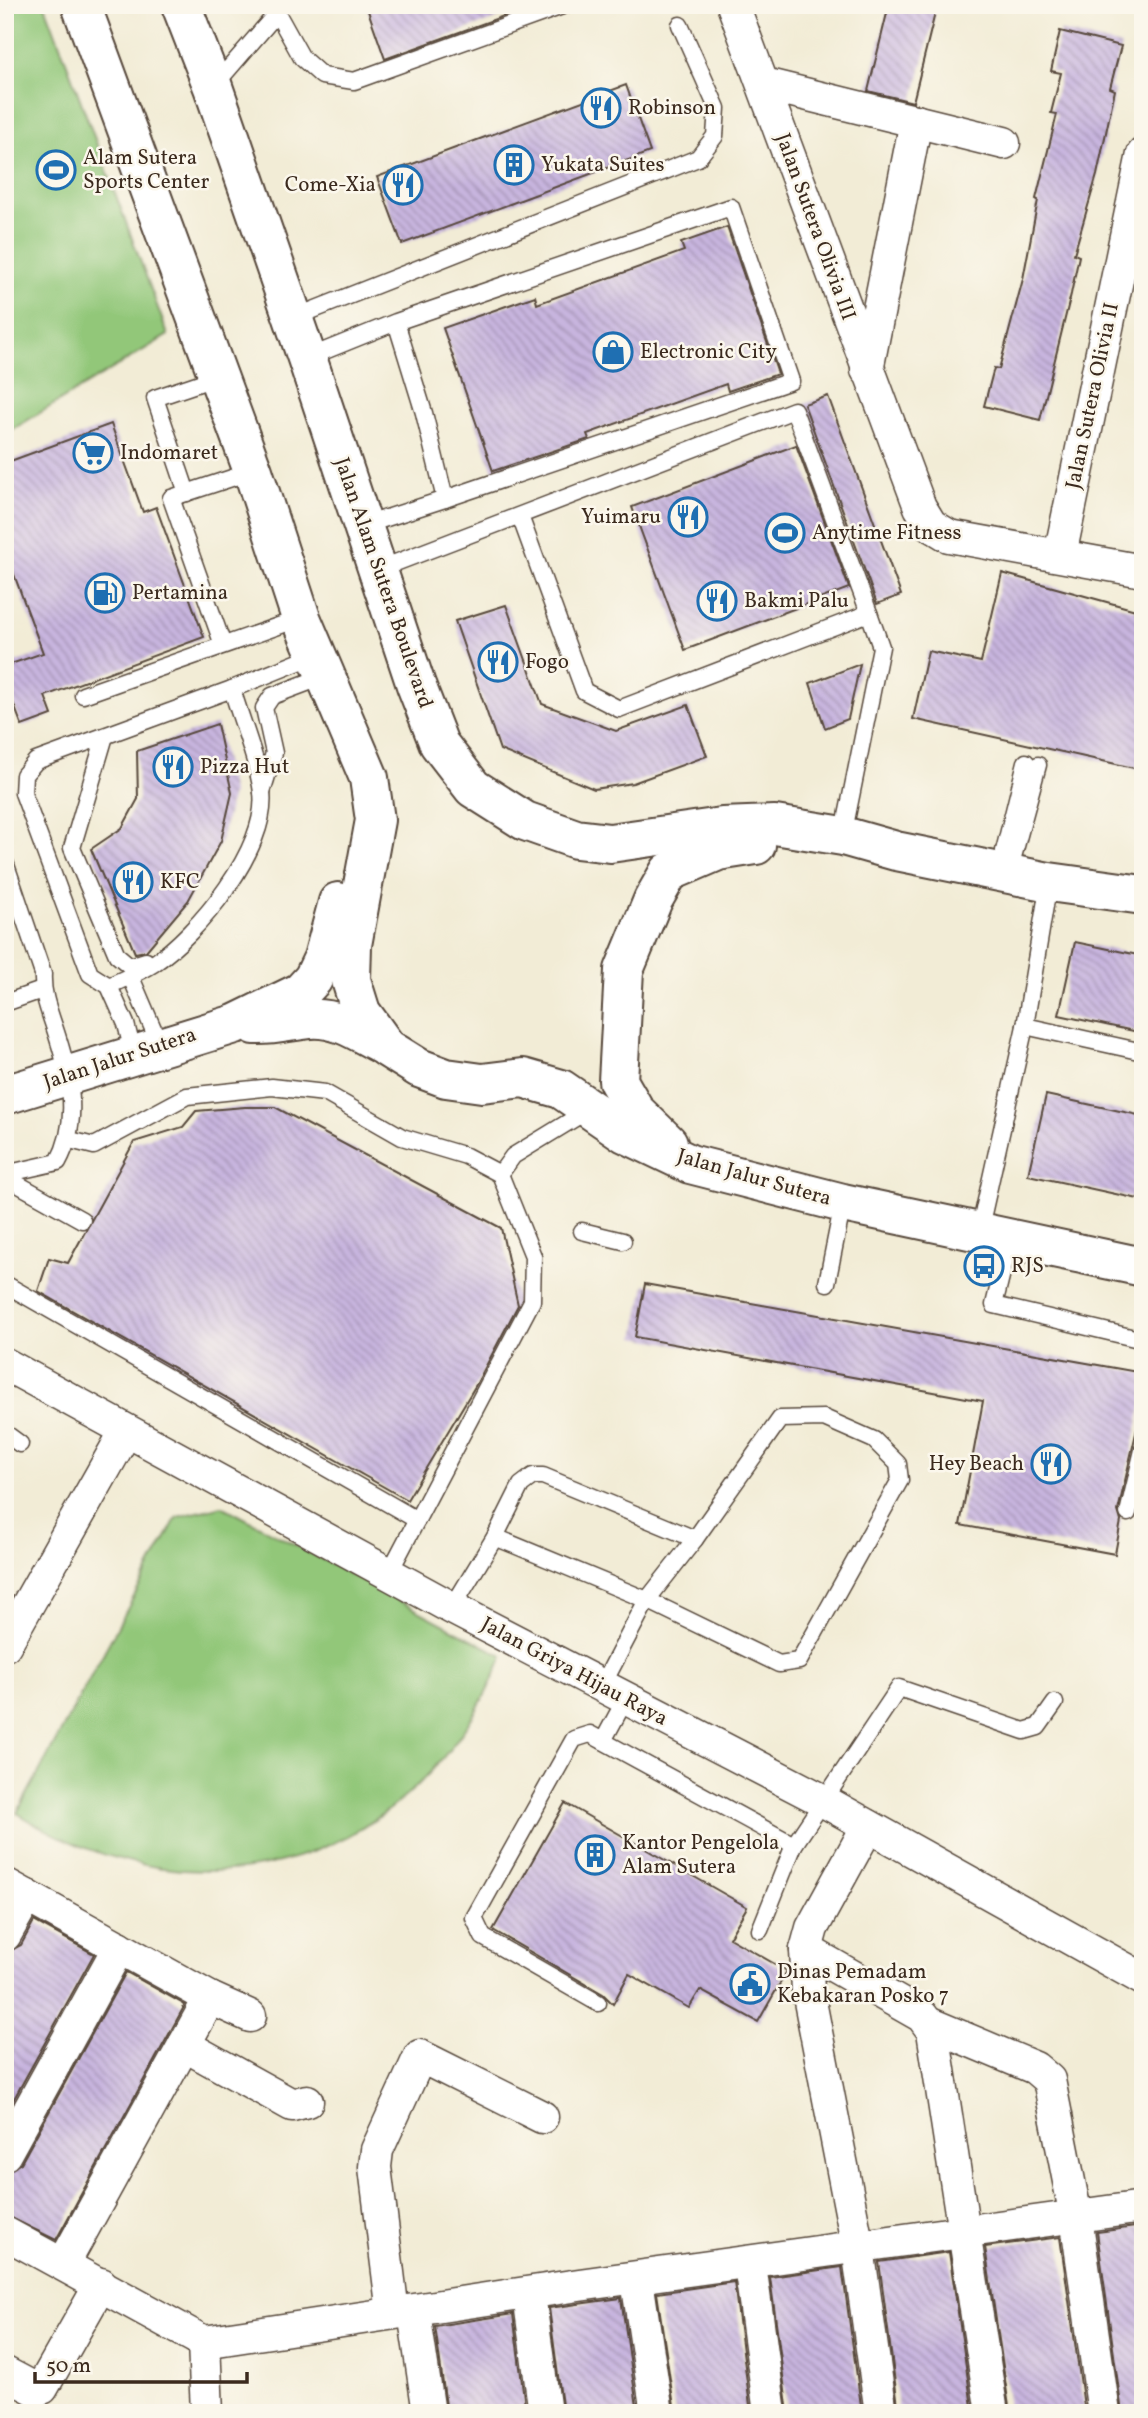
<svg xmlns="http://www.w3.org/2000/svg" width="1148" height="2418" font-family="Vollkorn,serif">
<defs>
<pattern id="building-back-hatch" width="6" height="6" patternUnits="userSpaceOnUse" patternTransform="scale(1.75)"><rect width="6" height="6" fill="#c8b5df"/><path d="M-1 5l2 2M0 0l6 6M5-1l2 2" fill="none" stroke="#a493b4"/></pattern>
</defs>
<rect width="100%" height="100%" fill="#fbf7ec"/>
<filter id="ink" filterUnits="userSpaceOnUse"><feTurbulence type="fractalNoise" baseFrequency=".0143" numOctaves="2"/><feDisplacementMap in="SourceGraphic" scale="14" xChannelSelector="R" yChannelSelector="G"/><feConvolveMatrix kernelMatrix="1 2 1 2 8 2 1 2 1" color-interpolation-filters="sRGB"/></filter>
<filter id="wash" filterUnits="userSpaceOnUse"><feTurbulence type="fractalNoise" baseFrequency=".00686" numOctaves="4" result="noise"/><feDisplacementMap in="SourceGraphic" scale="28" xChannelSelector="R" yChannelSelector="G"/><feGaussianBlur stdDeviation="1.57" result="paint"/><feColorMatrix in="noise" values="0 0 0 0 0 0 0 0 0 0 0 0 0 0 0 0 0 1.4 0 .05"/><feComposite in="paint" operator="in"/></filter>
<g filter="url(#wash)">
<rect width="100%" height="100%" fill="#f2ecd6"/>
<g fill="#92c779" stroke="#66784c" stroke-width="2">
<path d="M5,5H45L168,335L5,434Z"/>
<path d="M222,1506L503,1656C420,1862 205,1932 17,1813L177,1517Z"/>
</g>
<g id="blocks">
<g fill="url(#building-back-hatch)">
<path d="M366,5H531V6L385,59Z"/>
<path d="M889,5H937L913,102L868,91Z"/>
<path d="M1060,31L1121,46L1110,88L1115,90L1097,175L1074,254L1079,256L1071,294L1040,420L984,406L994,368L999,369L1023,279L1038,200L1036,199L1057,114L1051,113L1061,73L1051,71Z"/>
<path d="M626,85L650,152L402,244L377,177Z"/>
<path d="M727,227L778,374L728,391L726,384L587,434L589,439L493,471L443,328L535,296L537,304L684,251L681,243Z"/>
<path d="M828,396L901,595L877,604L804,404Z"/>
<path d="M111,424L143,512L156,507L204,637L45,696L52,715L22,726L5,681V666L43,653L5,550V463Z"/>
<path d="M796,445L849,588L685,650L632,507Z"/>
<path d="M1002,573L1143,612V770L913,719L928,651L981,662Z"/>
<path d="M506,605L542,704L616,731L688,705L707,756L633,783L594,789L500,750L455,621Z"/>
<path d="M860,664L848,719L825,728L810,683Z"/>
<path d="M217,724L232,793L221,841L188,901L146,951L135,953L91,849L122,828L138,799L137,751Z"/>
<path d="M1075,942L1143,956V1033L1059,1015Z"/>
<path d="M1046,1095L1143,1116V1200L1028,1175Z"/>
<path d="M245,1107H275L501,1228L518,1305L477,1383L407,1500L38,1291L49,1258L68,1263L134,1142L183,1127L196,1111Z"/>
<path d="M645,1284L1143,1373V1403L1118,1511L1121,1521L1115,1554L960,1525L983,1401L635,1337Z"/>
<path d="M565,1803L747,1907L729,1938L787,1971L758,2022L700,1990L689,2008L629,1974L613,2004L603,1994L493,1930Z"/>
<path d="M34,1921L94,1954L5,2115V1953L21,1945Z"/>
<path d="M126,1972L185,2005L56,2240L5,2215V2172L21,2163Z"/>
<path d="M1143,2226V2413H1122L1097,2232Z"/>
<path d="M1060,2237L1085,2413H1010L985,2247Z"/>
<path d="M949,2252L973,2413H899L879,2262Z"/>
<path d="M842,2267L862,2413H788L770,2277Z"/>
<path d="M734,2282L751,2413H675L657,2293Z"/>
<path d="M621,2298L638,2413H563L549,2308Z"/>
<path d="M513,2314L526,2413H447L435,2326Z"/>
</g>
</g>
</g>
<g filter="url(#ink)">
<use href="#blocks" fill-opacity="0" stroke="#56473a" stroke-width="2"/>
<g fill="none" stroke-linecap="round" stroke-linejoin="round">
<g stroke="#56473a" stroke-width="19">
<g id="lane">
<path d="M277,13L302,58L322,76L354,81L565,5"/>
<path d="M213,87L277,13L274,5"/>
<path d="M293,318L698,158L715,136L717,108L680,25"/>
<path d="M307,358L396,322L424,413L445,499L791,381L731,207L396,322"/>
<path d="M187,493L155,398L217,377"/>
<path d="M362,526L445,499"/>
<path d="M377,570L794,410L869,613L619,709L584,691L520,516"/>
<path d="M223,645L171,498L253,471"/>
<path d="M232,689L316,655"/>
<path d="M83,695L301,618"/>
<path d="M105,736L72,848L117,955L130,966L146,961"/>
<path d="M262,792L274,753L264,708L272,696L325,676"/>
<path d="M843,836L881,647L869,613"/>
<path d="M1004,851L1026,762"/>
<path d="M5,862L43,974C42,993 48,1008 54,1026C69,1071 82,1118 58,1162L5,1174"/>
<path d="M1009,872L1038,765"/>
<path d="M130,975L160,1045"/>
<path d="M109,986C123,979 139,973 153,964C197,935 269,848 262,792C258,761 241,720 232,689L36,761L24,775L23,793L90,974L109,986L126,1024L134,1056"/>
<path d="M5,1003L42,990"/>
<path d="M1025,1026L1143,1052"/>
<path d="M70,1140L94,1146L187,1096L272,1087L325,1093L402,1137L466,1156L500,1174L533,1256L532,1301L389,1573"/>
<path d="M500,1174L513,1156L590,1109"/>
<path d="M5,1177L82,1220"/>
<path d="M582,1231L623,1241"/>
<path d="M979,1232L1025,1026L1049,882"/>
<path d="M1010,1240L994,1305L1143,1340"/>
<path d="M827,1283L843,1203"/>
<path d="M5,1284L417,1520"/>
<path d="M5,1433L20,1444"/>
<path d="M1128,1513L1143,1450"/>
<path d="M495,1537L647,1600L695,1539L780,1419L824,1418L874,1440L898,1464L900,1480L799,1661L779,1664L647,1600L601,1688"/>
<path d="M452,1608L495,1537L521,1485L533,1476H543L695,1539"/>
<path d="M603,1741L625,1700"/>
<path d="M760,1930L794,1845L899,1688L1024,1731L1038,1727L1055,1703"/>
<path d="M598,2003L483,1937L474,1918L574,1739L590,1734L794,1845"/>
</g>
</g>
<g stroke="#56473a" stroke-width="35">
<g id="street">
<path d="M733,5L920,507L931,525L949,536L1143,571"/>
<path d="M764,84L1004,143"/>
<path d="M867,370L916,121"/>
<path d="M1060,555L1143,154"/>
<path d="M5,1364L452,1608L822,1800L1143,1979"/>
<path d="M5,1645L126,1431"/>
<path d="M868,1826L812,1928L806,1950L808,1991L858,2248L881,2413"/>
<path d="M5,1884L210,1998L250,2016"/>
<path d="M5,1935L27,1896"/>
<path d="M806,1950L922,2016L933,2031L992,2413"/>
<path d="M930,2024L1035,2068L1049,2080L1076,2217L1104,2413"/>
<path d="M184,2045L292,2105L307,2101"/>
<path d="M5,2154L119,1947"/>
<path d="M5,2233L204,2342L579,2285L1143,2207"/>
<path d="M64,2263L210,1998"/>
<path d="M750,2264L770,2413"/>
<path d="M637,2280L657,2413"/>
<path d="M529,2295L545,2413"/>
<path d="M414,2312L429,2413"/>
<path d="M393,2313L375,2167L377,2150L420,2056L542,2117"/>
<path d="M204,2342L207,2413"/>
<path d="M5,2373L37,2390L42,2388L101,2284"/>
</g>
</g>
<g stroke="#56473a" stroke-width="42">
<g id="secondary">
<path d="M81,5L253,471L301,618L369,778L375,820L352,945L351,980L361,1012L387,1048L419,1068L446,1078L482,1083L523,1078L561,1089L625,1133L690,1164L843,1203L1143,1267"/>
<path d="M181,5L213,87L307,358L416,685L439,744L473,788L525,821L576,839L610,843L722,827L775,825L843,836L896,851L1049,882L1143,895"/>
<path d="M255,1025C274,1026 290,1021 309,1019C336,1016 359,1032 381,1044"/>
<path d="M5,1095L235,1024L301,992L313,979L323,958L338,902"/>
<path d="M668,1143L636,1112L618,1081L624,970L653,900L669,872L718,851L756,845"/>
</g>
</g>
<use href="#lane" stroke="#fff" stroke-width="16"/>
<use href="#street" stroke="#fff" stroke-width="32"/>
<use href="#secondary" stroke="#fff" stroke-width="38"/>
</g>
</g>
<defs>
<g id="restaurant-ring" transform="scale(2.0125)"><circle r="9.5" fill="#fbf7ec" stroke="#1f6fb2" stroke-width="1.5"/><path d="M-5-6h1v4h1v-4h1v4h1v-4h1v5L-1.5 .5V6h-2V.5L-5-1ZM5-6V6H3V1.5H1.5Q1.5-4 5-6Z" fill="#1f6fb2"/></g>
<g id="building-ring" transform="scale(2.0125)"><circle r="9.5" fill="#fbf7ec" stroke="#1f6fb2" stroke-width="1.5"/><path d="M-4-6H4V6H1V3H-1V6H-4ZM-2.5-4.3h1.7v1.8h-1.7ZM.8-4.3h1.7v1.8H.8ZM-2.5-1h1.7V.8h-1.7ZM.8-1h1.7V.8H.8Z" fill="#1f6fb2"/></g>
<g id="stadium-ring" transform="scale(2.0125)"><circle r="9.5" fill="#fbf7ec" stroke="#1f6fb2" stroke-width="1.5"/><path d="M0-5a6.5 5 0 1 0 0 10a6.5 5 0 1 0 0-10ZM-3.5-1.8h7v3.6h-7Z" fill="#1f6fb2"/></g>
<g id="shop-ring" transform="scale(2.0125)"><circle r="9.5" fill="#fbf7ec" stroke="#1f6fb2" stroke-width="1.5"/><path d="M-5-2.5h2.3a2.7 3.5 0 0 1 5.4 0H5L5.5 6h-11ZM-1.5-2.5h3a1.5 2.3 0 0 0-3 0Z" fill="#1f6fb2"/></g>
<g id="supermarket-ring" transform="scale(2.0125)"><circle r="9.5" fill="#fbf7ec" stroke="#1f6fb2" stroke-width="1.5"/><path d="M-6-5.5h2.5l.6 2H6L4.5 2H-2.5L-4.4-4H-6ZM-1.5 3.2a1.3 1.3 0 1 0 .1 0ZM3 3.2a1.3 1.3 0 1 0 .1 0Z" fill="#1f6fb2"/></g>
<g id="fuel-ring" transform="scale(2.0125)"><circle r="9.5" fill="#fbf7ec" stroke="#1f6fb2" stroke-width="1.5"/><path d="M-5.5-6h7V0h2V4h1.3V-2.5L3-4.5l.8-.8L6-3V5H2.5V1h-1V6h-7ZM-4.2-4.7v3.2H.2V-4.7Z" fill="#1f6fb2"/></g>
<g id="bus-ring" transform="scale(2.0125)"><circle r="9.5" fill="#fbf7ec" stroke="#1f6fb2" stroke-width="1.5"/><path d="M-5-6H5V4H4V6H2V4H-2V6H-4V4H-5ZM-3.5-4V0h7V-4ZM-3.5 1.2v1.5H-2V1.2ZM2 1.2v1.5H3.5V1.2Z" fill="#1f6fb2"/></g>
<g id="civic-ring" transform="scale(2.0125)"><circle r="9.5" fill="#fbf7ec" stroke="#1f6fb2" stroke-width="1.5"/><path d="M-.6-6.5H3V-4.5H.6V-3L4-1V1h2V6H-6V1h2V-1L-.6-3ZM-1.2 2.5V6h2.4V2.5Z" fill="#1f6fb2"/></g>
</defs>
<g fill-rule="evenodd">
<use href="#restaurant-ring" x="601" y="108"/>
<use href="#building-ring" x="514" y="165"/>
<use href="#stadium-ring" x="56" y="170"/>
<use href="#restaurant-ring" x="403" y="185"/>
<use href="#shop-ring" x="613" y="352"/>
<use href="#supermarket-ring" x="93" y="453"/>
<use href="#restaurant-ring" x="688" y="517"/>
<use href="#stadium-ring" x="785" y="533"/>
<use href="#fuel-ring" x="105" y="593"/>
<use href="#restaurant-ring" x="717" y="601"/>
<use href="#restaurant-ring" x="498" y="662"/>
<use href="#restaurant-ring" x="173" y="767"/>
<use href="#restaurant-ring" x="133" y="882"/>
<use href="#bus-ring" x="984" y="1266"/>
<use href="#restaurant-ring" x="1051" y="1464"/>
<use href="#building-ring" x="595" y="1855"/>
<use href="#civic-ring" x="750" y="1984"/>
</g>
<g text-anchor="middle" dominant-baseline="central" stroke-width="5" stroke-linejoin="round" paint-order="stroke">
<g font-size="21" fill="#3b2a1e" stroke="#fbf7ec" text-anchor="start">
<text x="628" y="108">Robinson</text>
<text x="83" y="158">Alam Sutera<tspan x="83" dy="24">Sports Center</tspan></text>
<text x="541" y="165">Yukata Suites</text>
<text x="376" y="185" text-anchor="end">Come-Xia</text>
<text x="640" y="352">Electronic City</text>
<text x="120" y="453">Indomaret</text>
<text x="661" y="517" text-anchor="end">Yuimaru</text>
<text x="812" y="533">Anytime Fitness</text>
<text x="132" y="593">Pertamina</text>
<text x="744" y="601">Bakmi Palu</text>
<text x="525" y="662">Fogo</text>
<text x="200" y="767">Pizza Hut</text>
<text x="160" y="882">KFC</text>
<text x="1011" y="1266">RJS</text>
<text x="1024" y="1464" text-anchor="end">Hey Beach</text>
<text x="622" y="1843">Kantor Pengelola<tspan x="622" dy="24">Alam Sutera</tspan></text>
<text x="777" y="1972">Dinas Pemadam<tspan x="777" dy="24">Kebakaran Posko 7</tspan></text>
</g>
<g font-size="21" fill="#3b2a1e" stroke="#fbf7ec">
<text transform="translate(815 227) rotate(70)">Jalan Sutera Olivia III</text>
<text transform="translate(1093 396) rotate(-78)">Jalan Sutera Olivia II</text>
<text transform="translate(383 583) rotate(71)">Jalan Alam Sutera Boulevard</text>
<text transform="translate(120 1059) rotate(-18)">Jalan Jalur Sutera</text>
<text transform="translate(754 1178) rotate(16)">Jalan Jalur Sutera</text>
<text transform="translate(574 1672) rotate(28)">Jalan Griya Hijau Raya</text>
</g>
</g>
<rect width="1148" height="2418" fill="none" stroke="#fbf7ec" stroke-width="28"/>
<path d="M35 2372v10h212v-10" fill="none" stroke="#3b2a1e" stroke-width="3.5"/>
<text x="46" y="2372" font-size="21" fill="#3b2a1e" stroke="#fbf7ec" stroke-width="5" paint-order="stroke">50 m</text>
</svg>
